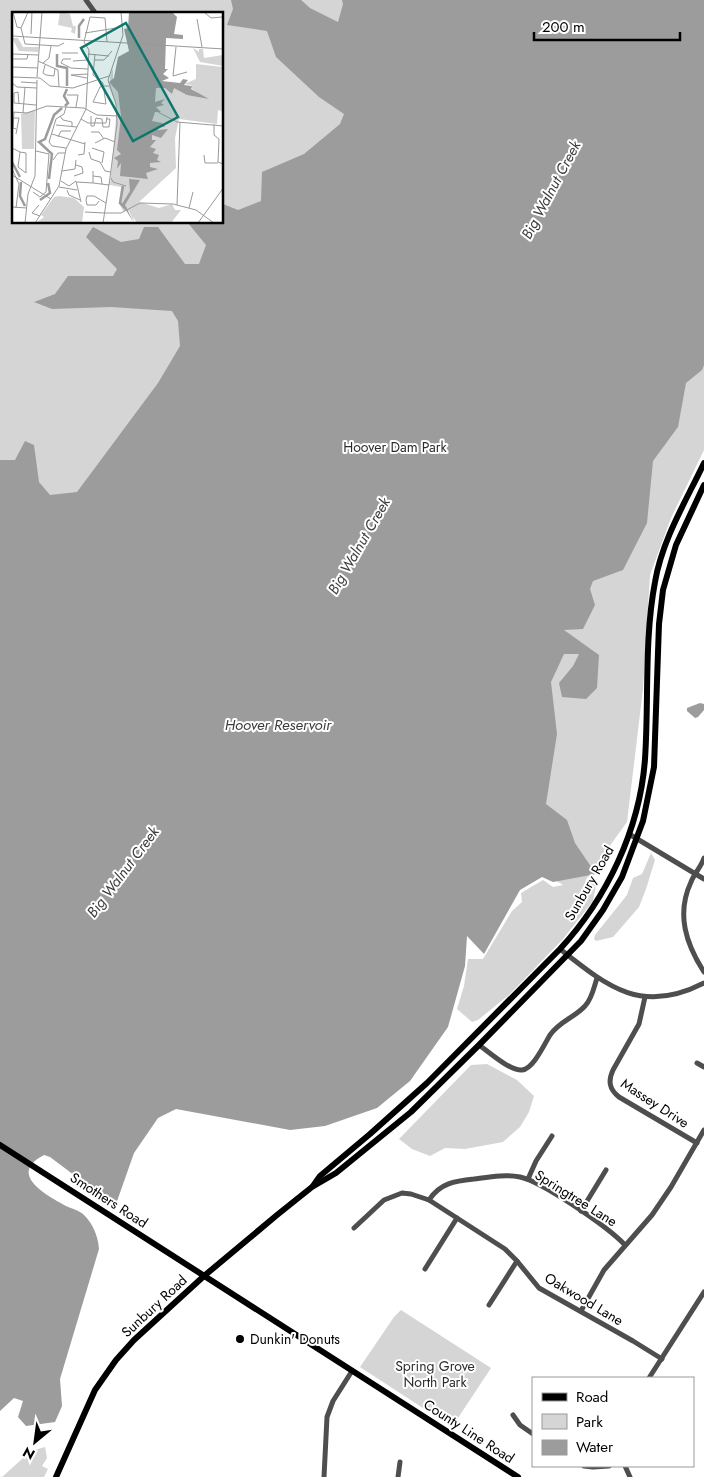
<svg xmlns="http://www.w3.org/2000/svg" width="704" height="1477" font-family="Jost,sans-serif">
<rect width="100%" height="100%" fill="#fff"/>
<g fill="#d5d5d5" fill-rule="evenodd">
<path d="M0,0H704V450L671,518L650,575L643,689L627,822L601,858L603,868L598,870L595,867L585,881L597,879L593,901L563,939L510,994L478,1020L472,1022L457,1009L464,986L468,959H483L512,911L522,902L521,893L543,880L553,887L563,885L0,536ZM14,14H222V222H14Z"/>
<path d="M651,853L655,860L646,889L639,907L613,937L596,941L594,939L595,935L627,895L633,878L642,874Z"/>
<path d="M487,1064L517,1080L534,1096L529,1112L520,1127L503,1142L465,1149L445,1148L430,1156L412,1149L399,1139L471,1065Z"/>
<path d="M401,1310L491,1368L452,1427L360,1367L394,1317Z"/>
<path d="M45,1447L47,1458L42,1466L48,1469L44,1477H2L31,1451Z"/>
</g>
<g fill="#9c9c9c">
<path d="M231,0H301L310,8L338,22L343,4L342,0H704V365L702,370L686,383L678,427L653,461L647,523L623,570L593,581L590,589L595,605L583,629L564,630L599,655L597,688L586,699L562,697L559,683L573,666L579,654H564L551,682L557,734L546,804L567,820L575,843L596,874L553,882L542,877L520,890L484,954L467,936L465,966L448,1027L410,1081L377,1108L325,1126L290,1130L176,1109L158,1118L134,1153L116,1204L103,1201L80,1183L78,1178L50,1157L44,1155C7,1174 46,1195 66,1206C72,1209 79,1210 84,1215C93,1224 98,1236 99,1249L60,1379L62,1406L55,1422L26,1426L18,1417L23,1401L14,1398L0,1411V460H15L25,441L34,445L39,482L50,495L77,492L158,383L180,346L178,321L172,311L111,307L52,309L34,302L55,294L68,276H113L117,269L86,237L93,227L121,242L139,239L144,227H158L185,264H199L206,245L188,223L222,222L223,204L238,210L261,201L262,172L304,154L340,124L344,114L319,97L276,57L267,31L227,25L233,9Z"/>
<path d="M700,703L704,704V710L698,717L695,718L687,711V708Z"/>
</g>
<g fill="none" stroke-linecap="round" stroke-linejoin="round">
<g stroke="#4e4e4e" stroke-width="5">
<path d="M86,0L96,14"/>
<path d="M629,834L704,879"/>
<path d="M704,858C701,867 694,874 691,882C676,914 686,944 704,972"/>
<path d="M560,949C608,987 642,1015 704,983"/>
<path d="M645,997L639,1024L613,1070C608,1081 609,1089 619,1097L697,1143"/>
<path d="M479,1045C489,1052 510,1071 522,1070C533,1069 544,1045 550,1035C560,1021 574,1018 585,1006C592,999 594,987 597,978"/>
<path d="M697,1063L704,1067"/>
<path d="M528,1179L536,1161L552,1136"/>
<path d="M429,1200C440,1183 455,1181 474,1179C489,1177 505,1174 520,1177C543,1182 608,1227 625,1245"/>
<path d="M581,1211L606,1170"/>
<path d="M354,1228L384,1200L402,1193L411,1194L429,1200L505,1249L517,1261L539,1288L633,1341L662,1359"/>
<path d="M425,1269L457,1218"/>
<path d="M489,1305L517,1261"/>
<path d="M581,1311L604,1270L652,1215L671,1187L704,1130"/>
<path d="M649,1378L704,1292"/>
<path d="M513,1415L520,1425L533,1434"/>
<path d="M584,1466L593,1467L609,1466"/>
<path d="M625,1466L630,1477"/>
<path d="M324,1477L327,1417L333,1401L352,1371"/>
<path d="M398,1477L400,1462"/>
</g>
<g stroke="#000" stroke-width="6">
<path d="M0,1145L518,1477"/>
<path d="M313,1186L320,1176L370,1134L427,1083L560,949C607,898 640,829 645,759C649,700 644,640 655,582C662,540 686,501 704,463"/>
<path d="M56,1477L95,1390L116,1360L134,1340L204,1276L277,1215L312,1187L336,1173L411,1112L479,1045L581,941L603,910L622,877L643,821L654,767L659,624L663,590L676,545L704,485"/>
</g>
</g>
<circle fill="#000" stroke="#fff" stroke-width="2" cx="240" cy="1339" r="5"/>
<g text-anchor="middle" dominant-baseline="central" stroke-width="4" stroke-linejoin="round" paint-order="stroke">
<g font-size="14" fill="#2c2c2c" stroke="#fff">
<text x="395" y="447">Hoover Dam Park</text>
<text x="435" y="1366">Spring Grove<tspan x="435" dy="16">North Park</tspan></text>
</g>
<g font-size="14" fill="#000" stroke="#fff">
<text transform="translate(589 883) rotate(-60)">Sunbury Road</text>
<text transform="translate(655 1103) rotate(33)">Massey Drive</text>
<text transform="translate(576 1198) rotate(32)">Springtree Lane</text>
<text transform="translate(109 1200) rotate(33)">Smothers Road</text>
<text transform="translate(584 1299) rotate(31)">Oakwood Lane</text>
<text transform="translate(154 1306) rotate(-43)">Sunbury Road</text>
<text transform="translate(469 1431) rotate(33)">County Line Road</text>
</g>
<g font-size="14" fill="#000" stroke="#fff" text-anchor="start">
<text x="250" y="1339">Dunkin' Donuts</text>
</g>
<g font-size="15" font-style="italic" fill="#3d3d3d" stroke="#fff">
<text transform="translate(551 190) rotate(-62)">Big Walnut Creek</text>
<text transform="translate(359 546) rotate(-60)">Big Walnut Creek</text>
<text x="278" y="725">Hoover Reservoir</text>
<text transform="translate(123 872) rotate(-53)">Big Walnut Creek</text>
</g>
</g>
<g transform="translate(12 12)">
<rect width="211" height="211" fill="#fff"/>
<path d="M48,0L58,2L61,14H64L63,22L59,20L60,16L46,13ZM0,26H6L11,35H27L26,40L7,39ZM181,36L187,40V37H191L192,46L211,43V54L188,50ZM184,52L211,55V106L210,99L206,98L205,112L167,107L163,126L164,156L127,190L147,196L160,192L163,198H169L159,211H125L121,205L122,210L117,199H111L107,191L109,175L98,173L105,95L97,75L99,60L101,57V68L149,71L187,82L179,76L180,73L172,72L184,67ZM23,98L22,137H10L9,102ZM47,184L62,186L72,195L70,211H24L32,205L29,203L42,185Z" fill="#d5d5d5"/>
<path d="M117,0H160L165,5L162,22L171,23V27L154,26L153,57H156L151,62L157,66L150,69L168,71L171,67L176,68L172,73L180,74L179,77L197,87L175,83L162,76L160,82L153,76H144L143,90L153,87L149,91L152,93L144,95L149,100H143L140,109L150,111L153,115H144L146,118L156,117L149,126L140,123V128H144L138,135L144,137L141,141L147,143L145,148L149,150L138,151V155L146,157L134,161L136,167L108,164L109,151L105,157L106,149L102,146L109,142L105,138L109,104L106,80L97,70L102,66L106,45L117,39L112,17L116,16ZM117,167L128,168L113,193L122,211L110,192L118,179Z" fill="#9c9c9c"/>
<path fill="none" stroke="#9c9c9c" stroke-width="2.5" d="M67,26V14L72,7M45,42V54L55,56V74M53,94L56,91L52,84L55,77M0,150L8,165M37,167L40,142L27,130L33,127L42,103L50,96M9,170L8,184L13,194M111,174L108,191L114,197M28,188L38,181L36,171"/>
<path fill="none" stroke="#999" stroke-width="1" d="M1,0L5,15L9,16M192,0L199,6L210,5M78,5L93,6L95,30M185,7L190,35M9,16L13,32L46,34L52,31M9,16L16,0M73,21L104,16M19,22L20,0M0,24L212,37M164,35L161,64L175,60M50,41H66M0,42L27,43M76,42L97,44M83,42L81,63L91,71V76L92,78L94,92L81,90L88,75L91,74H97M0,47H15L16,42M59,47H51L49,51L59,56L76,57M83,48H92L100,39M26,49L46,58L47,75M61,49L76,48M31,51L37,46L39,34M33,53L31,61L34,63L42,64L43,56M0,55L26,56M59,63L75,66M59,63L76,62M0,65L28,66L38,74L61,76L97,64M25,65L30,0M9,70L25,71M0,71L5,75L25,76M55,83H66L64,95M2,91V81L6,80L7,92M2,91L24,93M54,95L52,102L44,107L37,130L40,134L54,136M0,100L15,101L35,94L72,96L85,103L105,104M2,100L1,116L4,117M146,100L165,110L212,114M11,101L13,75M48,104L51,108L60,110V114M79,104V114H82L84,106L90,107L91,115H97L98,107H95M2,106H7L4,122M69,107L76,111H94L95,105M202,112V123L207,127L206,150L211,152M44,113L65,115M79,120H87L92,127M40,122L73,132M46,125L49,119H59M83,131L93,126L103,130M0,136L8,140L6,155L14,161V141L8,140M80,136L92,140L90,151M77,140L79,147L88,150L93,159L99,160M66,143L72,142L73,130M192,143L193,151H206M41,148L46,141H53M0,157L7,172L4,196M50,159L63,157L64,148M81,159V171L97,173M0,163L39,187M62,164L71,161L70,155L64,153M81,164L89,165L90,172M99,166L101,170L114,174M49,169L57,174L64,169M64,169L69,190M65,170L81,171M97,173L105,112L104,92L96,68L111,23L109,0M47,175L65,178M55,178L57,183L68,188M21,180L28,185L34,180L37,142L24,139M74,188L75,184H82L94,191M74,188L75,193H84L87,189M27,193L20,201L28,204M165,193L168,110M0,195L15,196M177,196L181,180M73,200L92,201M92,201H109L128,191L161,192L184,198L202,211M13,211L16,182L23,164L25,68M23,211L47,174L54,137L74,97L77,38L72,30L78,5M91,211L97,172M186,211L212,175"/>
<path fill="#0f766e" fill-opacity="0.15" stroke="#0f766e" stroke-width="2.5" d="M114,11L166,105L121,129L69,36Z"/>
<rect width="211" height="211" fill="none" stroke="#000" stroke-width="2.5"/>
</g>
<rect x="532" y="1377" width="162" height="90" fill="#ffffff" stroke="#999999"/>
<rect x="542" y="1393" width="25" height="8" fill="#000000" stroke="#999999"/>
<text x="576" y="1402" font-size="15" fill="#000000">Road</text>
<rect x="542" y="1414" width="25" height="15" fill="#d5d5d5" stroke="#999999"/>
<text x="576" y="1427" font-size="15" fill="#000000">Park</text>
<rect x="542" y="1440" width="25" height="15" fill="#9c9c9c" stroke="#999999"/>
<text x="576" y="1452" font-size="15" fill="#000000">Water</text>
<g transform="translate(35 1442) rotate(209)" stroke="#ffffff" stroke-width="4" paint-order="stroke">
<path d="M0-4L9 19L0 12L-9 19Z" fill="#000000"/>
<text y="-8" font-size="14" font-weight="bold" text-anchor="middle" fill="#000000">N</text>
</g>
<path d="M534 32v8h146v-8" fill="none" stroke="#000000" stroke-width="2.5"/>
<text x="542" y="32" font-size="15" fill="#000000" stroke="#ffffff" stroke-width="4" paint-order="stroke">200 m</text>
</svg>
